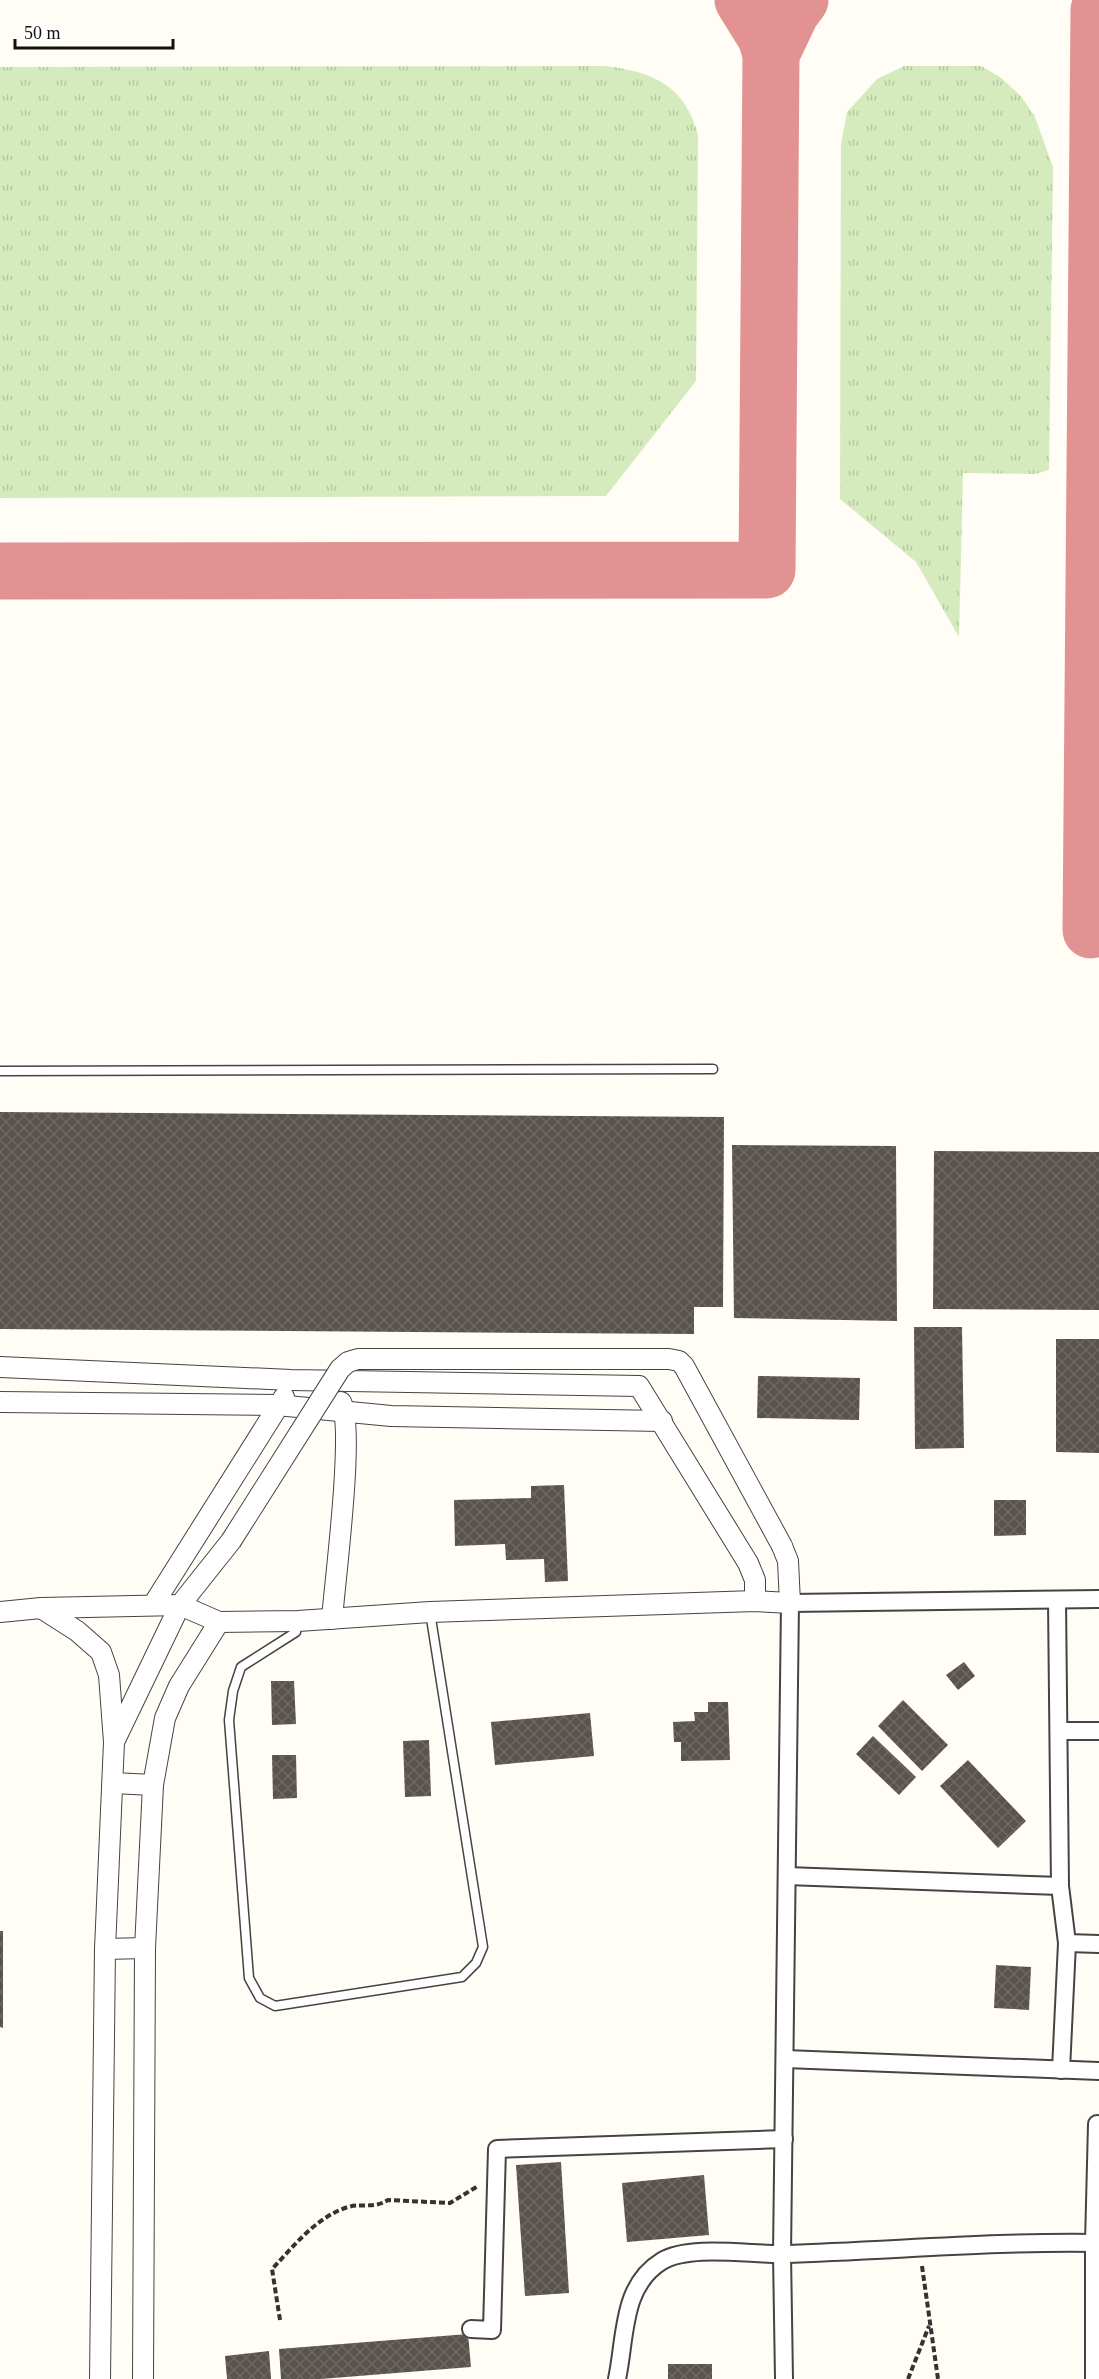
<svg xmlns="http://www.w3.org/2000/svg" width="1099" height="2379" font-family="Georgia,serif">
<defs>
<pattern id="grass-tufts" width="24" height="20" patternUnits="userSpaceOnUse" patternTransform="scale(1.5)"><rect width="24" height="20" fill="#d5ebbd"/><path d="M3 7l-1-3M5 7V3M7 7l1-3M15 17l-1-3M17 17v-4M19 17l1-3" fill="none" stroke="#b6c8a1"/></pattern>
<pattern id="building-cross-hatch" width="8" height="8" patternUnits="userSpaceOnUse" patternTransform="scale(1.5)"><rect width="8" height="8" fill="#5a524d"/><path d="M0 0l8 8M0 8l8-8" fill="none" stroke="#6d6662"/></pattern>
</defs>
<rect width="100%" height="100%" fill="#fffdf5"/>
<g fill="url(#grass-tufts)">
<path d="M606,66C654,72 685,86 698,135L696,381L606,496L0,498V67Z"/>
<path d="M904,66H981L1000,77L1021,96L1035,117L1053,167L1049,470L1035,474L963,473L959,637L916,562L840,499L841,144L847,112L877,79Z"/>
</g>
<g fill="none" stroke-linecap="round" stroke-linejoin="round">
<g stroke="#e29292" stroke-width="57">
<path d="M771,54L791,12L800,0"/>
<path d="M0,571L767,570L771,54L766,37L743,0"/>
<path d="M1091,930L1099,10"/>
</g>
</g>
<g fill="url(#building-cross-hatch)">
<path d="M0,1112L724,1117L723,1307H694V1334L0,1329Z"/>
<path d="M732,1145L896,1146L897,1321L734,1318Z"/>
<path d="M934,1151L1099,1152V1310L933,1309Z"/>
<path d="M914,1327H962L964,1448L915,1449Z"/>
<path d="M1056,1339H1099V1453L1056,1452Z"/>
<path d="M758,1376L860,1378L859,1420L757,1418Z"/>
<path d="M564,1485L568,1581L545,1582L544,1559L506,1560L505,1544L455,1546L454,1500L531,1498V1486Z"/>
<path d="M994,1500H1026V1535L994,1536Z"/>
<path d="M964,1662L975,1676L958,1690L946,1675Z"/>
<path d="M271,1681H294L296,1724L272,1725Z"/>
<path d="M903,1700L948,1745L922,1771L878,1726Z"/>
<path d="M708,1702H728L730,1760L681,1761V1742H674L673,1722L695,1721L694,1712H708Z"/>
<path d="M590,1713L594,1756L495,1765L491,1722Z"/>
<path d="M873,1736L916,1777L899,1795L856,1754Z"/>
<path d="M429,1740L431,1796L405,1797L403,1741Z"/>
<path d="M272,1755H296L297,1798L273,1799Z"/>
<path d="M968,1760L1026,1821L998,1848L940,1786Z"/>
<path d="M0,1931H3V2028L0,2027Z"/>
<path d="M996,1965L1031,1967L1029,2010L994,2008Z"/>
<path d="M561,2162L569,2293L525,2296L516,2165Z"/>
<path d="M704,2175L709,2235L627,2242L622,2183Z"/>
<path d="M468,2334L471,2367L321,2379H281L279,2349Z"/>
<path d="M269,2351L271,2379H227L225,2356Z"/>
<rect x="668" y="2364" width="44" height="15"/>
</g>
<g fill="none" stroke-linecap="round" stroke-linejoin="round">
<g stroke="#444" stroke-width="11">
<g id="service">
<path d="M0,1071L713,1069"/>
<path d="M298,1621L296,1632L241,1667L233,1691L229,1720L249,1978L260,1998L275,2006L462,1977L476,1963L483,1947L430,1612"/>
</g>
</g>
<g stroke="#444" stroke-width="20">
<g id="minor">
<path d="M1057,1600L1060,1886L1067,1943L1061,2070"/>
<path d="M1059,1731H1099"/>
<path d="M787,1876L1060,1886"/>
<path d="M1067,1943L1099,1944"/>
<path d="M785,2059L1099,2071"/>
<path d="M471,2329L492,2330L497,2149L784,2139"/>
<path d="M617,2379C626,2337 621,2286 662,2261C690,2244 752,2255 784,2254C889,2251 994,2241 1099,2243"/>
<path d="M784,2379L782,2254L790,1603L1099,1599"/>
<path d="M1094,2379V2243L1097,2124"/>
</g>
</g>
<g stroke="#444" stroke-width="22">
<g id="tertiary">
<path d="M0,1367L291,1380L639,1386L748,1563L755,1580V1601"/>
<path d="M0,1402L277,1405L391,1416L662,1421"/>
<path d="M153,1605L284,1397"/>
<path d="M41,1608L77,1631L101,1652L109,1675L114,1742L105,1949L100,2379"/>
<path d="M0,1612L41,1608L180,1605L219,1622L298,1621L430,1612L755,1601L790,1603L788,1561L782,1546"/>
<path d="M332,1619C335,1580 355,1427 341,1402"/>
<path d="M114,1742L180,1605L231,1541"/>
<path d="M113,1783L153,1785"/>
<path d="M105,1949L145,1948"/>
<path d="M143,2379L145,1948L153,1785L165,1718L179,1686L219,1622"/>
</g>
</g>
<g stroke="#333" stroke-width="4" stroke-dasharray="6 3" stroke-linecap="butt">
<path d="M922,2266L938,2379"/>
<path d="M280,2320L272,2269C294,2246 316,2217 348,2207C362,2203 374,2209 388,2200L450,2203L478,2186"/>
<path d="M908,2379L929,2326"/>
</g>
<use href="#service" stroke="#fff" stroke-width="8"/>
<use href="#minor" stroke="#fff" stroke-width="16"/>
<use href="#tertiary" stroke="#fff" stroke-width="20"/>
<g stroke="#444" stroke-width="22" stroke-linecap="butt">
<path id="tertiary-bridge" d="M231,1541L340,1369L348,1362L358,1359H669L679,1361L684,1366L782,1546"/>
</g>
<use href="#tertiary-bridge" stroke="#fff" stroke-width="20"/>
</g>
<path d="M15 39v9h158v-9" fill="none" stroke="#111111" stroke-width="3"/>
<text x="24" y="39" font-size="18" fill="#111111" stroke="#ffffff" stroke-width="4.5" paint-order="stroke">50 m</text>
</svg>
